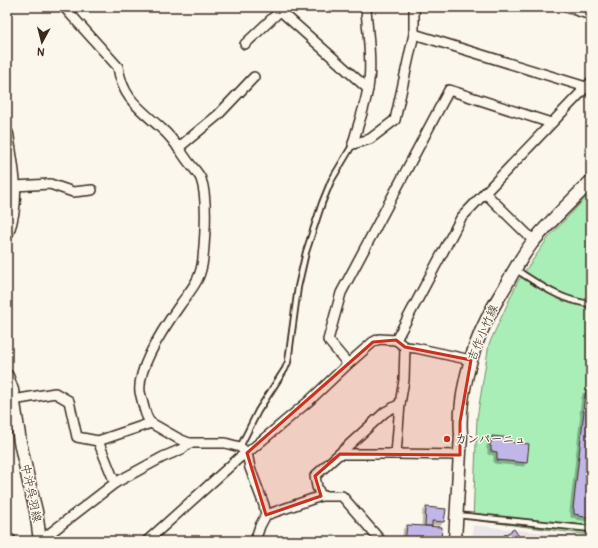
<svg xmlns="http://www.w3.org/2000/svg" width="598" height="548" font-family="Pangolin,'Klee One',sans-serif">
<defs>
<filter id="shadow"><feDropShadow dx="-3" dy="3" stdDeviation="0" flood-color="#0004"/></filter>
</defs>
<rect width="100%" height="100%" fill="#fbf7ec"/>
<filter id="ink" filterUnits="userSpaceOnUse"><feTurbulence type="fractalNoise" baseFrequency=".025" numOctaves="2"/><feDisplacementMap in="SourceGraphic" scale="8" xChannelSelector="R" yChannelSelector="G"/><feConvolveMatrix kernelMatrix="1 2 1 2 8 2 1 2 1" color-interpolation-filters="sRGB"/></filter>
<g filter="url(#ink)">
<path fill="#eae4eb" d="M473,525L591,538V541H473Z"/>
<path fill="#a9edb7" stroke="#728c6a" d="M591,192V535L473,520L477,418L489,344L518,281L549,237Z"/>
<g fill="#c2b6e8" stroke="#3b2a1e" filter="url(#shadow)">
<path d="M586,390L591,391V518L579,516V515L574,514V509H573L584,411H583L585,394H586Z"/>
<path d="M492,436L511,438V442L529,444L527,463L497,460V452L491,451V446H490V442H492Z"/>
<path d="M426,507L446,509L444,522L432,521V526H425Z"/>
<path d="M407,525L442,527L441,541H405Z"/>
<path d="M514,529L520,538L516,541H499L503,536Z"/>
</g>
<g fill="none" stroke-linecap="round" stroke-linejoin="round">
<g stroke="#3b2a1e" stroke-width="8">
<g id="lane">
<path d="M515,269C540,285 561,301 591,304"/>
<path d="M240,447L258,411L285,369L288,362L291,339L298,287L306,252L322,203L331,181L353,144"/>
<path d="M457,515L591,529"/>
</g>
</g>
<g stroke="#3b2a1e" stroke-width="12">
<g id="street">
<path d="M64,7L118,67C123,100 140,108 162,129C172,137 179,149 187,160C191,166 198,172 201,179C208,198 205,237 203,258C201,280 192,288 180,305C165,326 137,367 140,392C141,396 142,400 143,404C145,411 146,418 151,423L179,439L189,443H225L240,447L247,453L250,468L264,505L266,515L260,526L255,541"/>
<path d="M276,7L368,89"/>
<path d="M566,7L591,15"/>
<path d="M414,34L586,87"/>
<path d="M245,44L280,11"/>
<path d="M353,144L370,139L395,120L414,34V7"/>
<path d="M353,144C358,123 367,103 369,81C372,57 367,31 366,7"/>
<path d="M178,148L218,115L254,77"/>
<path d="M7,190L15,186L50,184L73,192L92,190"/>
<path d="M485,193L534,241"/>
<path d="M396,340L461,218L591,82"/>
<path d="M348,364L328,340L341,293L449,90L551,123"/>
<path d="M13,400L55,393L69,401L77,437L98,441L115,483"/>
<path d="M98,441L151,423"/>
<path d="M340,454H396L460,455"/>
<path d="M396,454L400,404"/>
<path d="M321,496L317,487L315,476L385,412L400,404L404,380L405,347"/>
<path d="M266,515L321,496H342L381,541"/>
<path d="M40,541L115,483L163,457L182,449L189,443"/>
<path d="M147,541L239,458L247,453L309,401L348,364L373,342L379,339L396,340L405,347L416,348L471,360"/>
</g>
</g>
<g stroke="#3b2a1e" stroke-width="15">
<g id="secondary">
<path d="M7,134C12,170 20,198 7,233"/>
<path d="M7,376L12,390L20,442L29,483L36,511L40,541"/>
<path d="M7,541H10"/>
<path d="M455,541L461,434C458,399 471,350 487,319C492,308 499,297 505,287C513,272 522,256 532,243C550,221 572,201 591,181"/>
</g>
</g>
<use href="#lane" stroke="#fbf7ec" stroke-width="4.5"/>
<use href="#street" stroke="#fbf7ec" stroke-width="9"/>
<use href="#secondary" stroke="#fbf7ec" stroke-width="12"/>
</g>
</g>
<path fill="#c8321e" fill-opacity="0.2" stroke="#c8321e" stroke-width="3" stroke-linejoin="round" d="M396,340L405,347L471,360L460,422V455L340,454L315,476L321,496L266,515L247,453L373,342Z"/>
<circle fill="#c8321e" stroke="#fbf7ec" stroke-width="1.5" cx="447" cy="439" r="4"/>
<g text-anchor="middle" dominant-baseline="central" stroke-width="3" stroke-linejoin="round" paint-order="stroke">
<g font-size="12" fill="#3b2a1e" stroke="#fbf7ec">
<text transform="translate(483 333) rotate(-67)">吉作小竹線</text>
<text transform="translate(31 493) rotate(78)">中沖呉羽線</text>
</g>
<g font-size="12" font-weight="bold" fill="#3b2a1e" stroke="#fbf7ec" text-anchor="start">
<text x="455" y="439">カンパーニュ</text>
</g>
</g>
<rect width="598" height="548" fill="none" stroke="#fbf7ec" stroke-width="24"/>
<rect x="12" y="12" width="574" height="524" fill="none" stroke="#3b2a1e" stroke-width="1.5" filter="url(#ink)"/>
<g transform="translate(42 42) rotate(187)" stroke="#fbf7ec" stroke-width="3" paint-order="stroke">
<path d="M0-3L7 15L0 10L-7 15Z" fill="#3b2a1e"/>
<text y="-6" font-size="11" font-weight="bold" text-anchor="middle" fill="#3b2a1e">N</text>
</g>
</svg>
